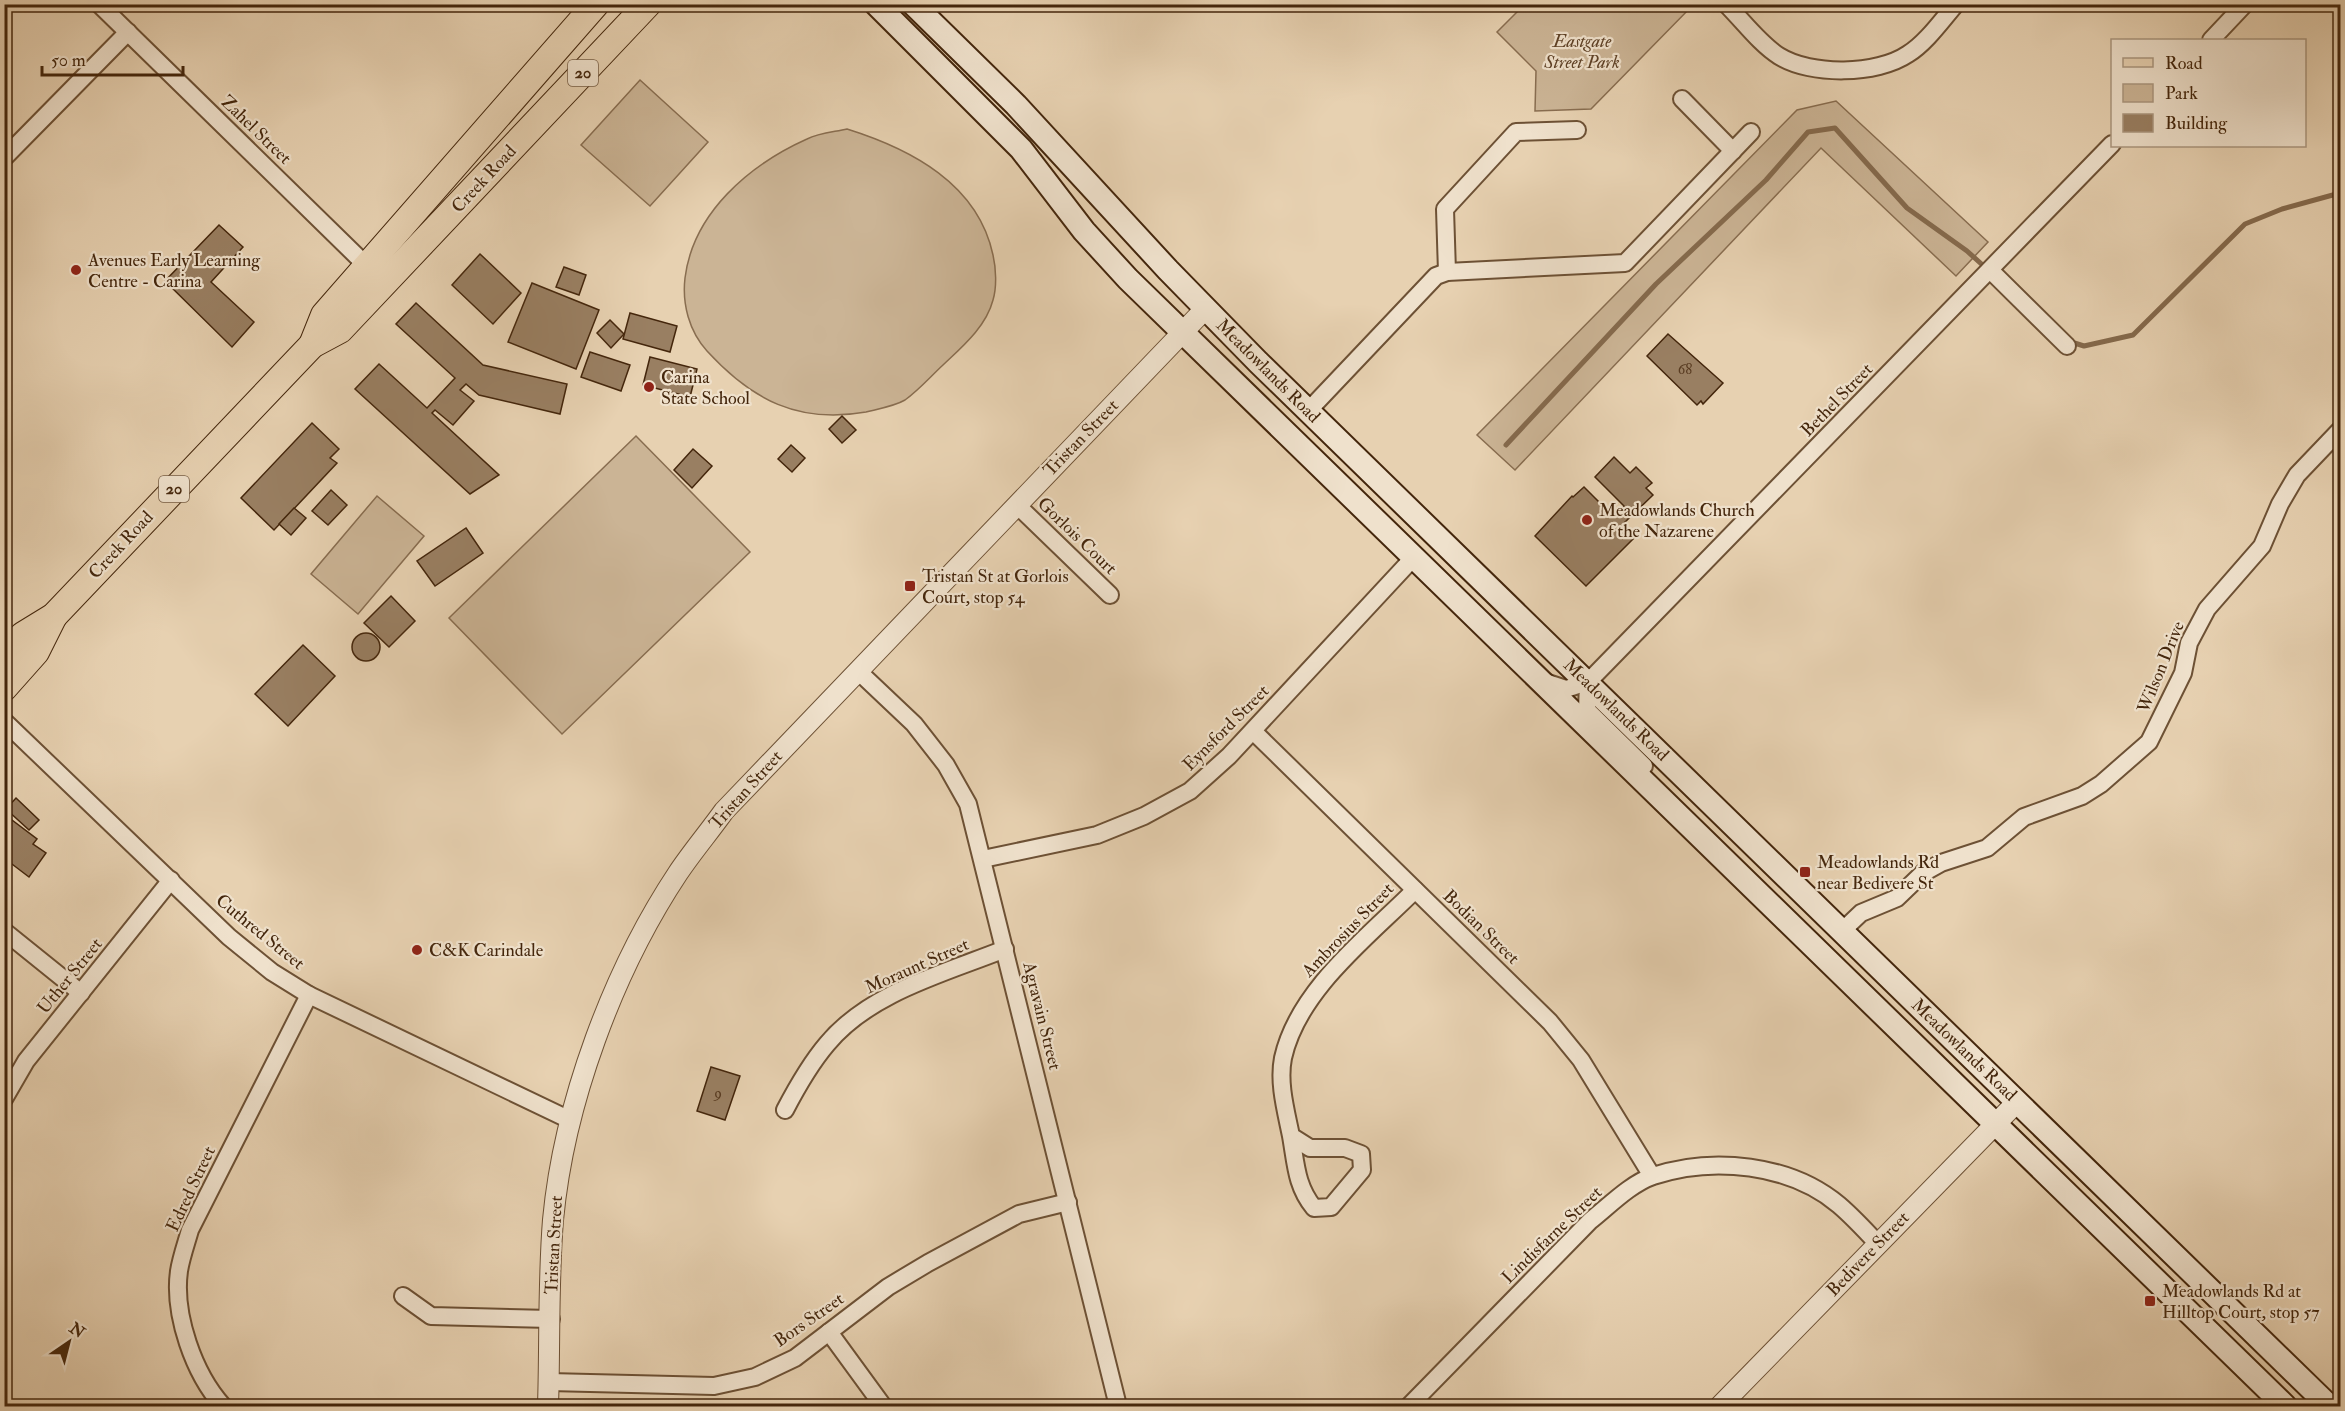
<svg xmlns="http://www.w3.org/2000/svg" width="2345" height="1411" font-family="'IM FELL Double Pica',serif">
<rect width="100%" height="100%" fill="#e7d1b1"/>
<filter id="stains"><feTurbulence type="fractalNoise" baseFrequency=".00333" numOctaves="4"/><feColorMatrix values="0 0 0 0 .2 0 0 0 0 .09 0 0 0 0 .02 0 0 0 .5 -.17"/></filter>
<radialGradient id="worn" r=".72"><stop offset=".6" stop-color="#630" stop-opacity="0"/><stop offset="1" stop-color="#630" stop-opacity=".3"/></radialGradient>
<g fill="#cbb495" stroke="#886d50" stroke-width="1.5">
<path d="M1524,5L1693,4V5L1591,109L1535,111L1536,71L1497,32Z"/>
<path d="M640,80L708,142L650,206L581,145Z"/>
<path d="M1836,101L1988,242L1956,276L1821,148L1515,470L1477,435L1797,110Z"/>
<path d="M847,129C911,149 978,184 993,255C996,268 997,287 993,300C986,327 962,347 943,365C931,376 919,390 905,400C895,406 878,409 866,412C798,424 752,400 707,351C689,331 682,304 685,278C693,213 749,165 807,139C819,133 834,132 847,129Z"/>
<path d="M636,436L750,552L562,734L449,618Z"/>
<path d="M377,496L424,536L358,614L311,574Z"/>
</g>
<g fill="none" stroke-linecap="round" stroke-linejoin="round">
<g stroke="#856a4d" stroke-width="5">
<path d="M2068,341L2084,346L2133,335L2245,224L2282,209L2340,193"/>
<path d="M1506,445L1656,284L1766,180L1808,132L1835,128L1907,208L1967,251L1987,269"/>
</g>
</g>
<g fill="#997f62" stroke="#44260c" stroke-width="1.5">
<path d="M219,225L243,247L211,282L254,322L232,347L165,281Z"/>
<path d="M480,254L521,293L493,324L452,285Z"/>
<path d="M564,267L586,275L579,295L556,287Z"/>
<path d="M532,283L599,310L576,369L508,342Z"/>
<path d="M416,303L483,365L567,384L560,414L479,395L466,384L460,390L474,401L453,425L435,410L432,413L499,475L470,494L355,389L379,364L427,408L455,378L396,324Z"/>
<path d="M630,313L677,326L670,352L623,339Z"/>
<path d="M610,320L624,334L611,348L597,333Z"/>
<path d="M1668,334L1723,383L1703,404L1701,401L1697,405L1647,356Z"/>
<path d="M590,352L630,365L621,391L581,377Z"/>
<path d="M650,357L697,369L690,397L643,385Z"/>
<path d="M842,416L856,430L842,443L829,429Z"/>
<path d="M312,423L339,449L330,458L337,463L274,530L241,498Z"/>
<path d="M791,445L805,458L792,472L778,459Z"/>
<path d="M693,449L712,466L692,488L674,470Z"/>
<path d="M1614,457L1630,473L1636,467L1652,483L1646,488L1653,495L1623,524L1636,536L1586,586L1535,536L1572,496L1573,497L1584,487L1614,517L1624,506L1595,477Z"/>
<path d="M331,490L347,505L328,525L312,511Z"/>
<path d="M294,508L306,518L291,535L279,524Z"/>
<path d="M466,528L483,553L435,586L417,561Z"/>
<path d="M391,596L415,621L389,647L364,623Z"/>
<circle cx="366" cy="647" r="14"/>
<path d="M303,645L335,676L288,726L255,694Z"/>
<path d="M16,798L39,820L29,830L6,809Z"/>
<path d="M4,814L37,839L33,844L46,853L29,877L4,858Z"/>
<path d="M711,1067L740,1076L725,1120L697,1111Z"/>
</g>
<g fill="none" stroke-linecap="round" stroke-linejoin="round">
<g stroke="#6d5135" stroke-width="20">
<g id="minor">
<path d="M99,4L374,273"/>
<path d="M1726,4C1743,21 1760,44 1779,56C1811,76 1877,75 1908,54C1926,43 1942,20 1956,4"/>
<path d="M2211,40L2245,4"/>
<path d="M1682,99L1733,151"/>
<path d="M4,158L128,32"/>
<path d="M1990,270L2067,346"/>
<path d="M1447,272L1445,209L1516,132L1577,130"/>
<path d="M1308,411L1436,276L1447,272L1625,263L1751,132"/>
<path d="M1017,505L1110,595"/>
<path d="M858,671L914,724L946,765L968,804L1118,1406"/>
<path d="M1545,682L1566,689L1588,682L2112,144"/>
<path d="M1588,682L1587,710L1644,766"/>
<path d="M4,721L229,937L272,972L309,995L570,1120"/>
<path d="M1253,731L1550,1022L1581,1060L1652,1176"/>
<path d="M983,859L1097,835L1144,816L1190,791L1229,756L1414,557"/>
<path d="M4,931L81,993"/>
<path d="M1842,931L1861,913L1897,898L1923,873L1941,863L1987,848L2024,817L2082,796L2101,784L2149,742L2183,673L2189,643L2207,609L2262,546L2280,504L2297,475L2340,430"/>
<path d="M4,1099L26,1061L171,880"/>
<path d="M785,1110C797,1087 810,1064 827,1044C870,992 945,973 1005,949"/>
<path d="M1291,1136L1310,1148H1345L1361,1154L1362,1170L1331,1207L1314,1208C1296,1186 1296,1164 1291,1136C1286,1111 1278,1083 1283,1058C1298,990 1368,937 1415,890"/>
<path d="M403,1296L431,1316L551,1319"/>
<path d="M829,1332L883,1406"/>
<path d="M549,1382L714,1386L755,1377L795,1358L888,1287L928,1263L1019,1214L1068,1202"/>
<path d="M223,1406C194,1374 173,1315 179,1271C181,1258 186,1244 190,1230L309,995"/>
<path d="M1409,1406L1590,1221C1609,1206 1630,1184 1653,1176C1713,1156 1790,1164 1839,1205C1853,1217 1866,1231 1878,1244"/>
</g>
</g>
<g stroke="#6d5135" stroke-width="22">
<g id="tertiary">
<path d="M548,1406C550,1345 548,1282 553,1220C564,1103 613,971 678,873C692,852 709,832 724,811L1206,308"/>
<path d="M1720,1406L2017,1102"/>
</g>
</g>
<g stroke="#44260c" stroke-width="26">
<g id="secondary">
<path d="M876,4L1021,149L1084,231L1128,279L2285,1406"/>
<path d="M913,4L1016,105L1168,270L1258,362L2329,1406"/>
</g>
</g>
<g stroke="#44260c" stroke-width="28">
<g id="primary">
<path d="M312,345L324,315L596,4"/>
<path d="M4,654L23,635L54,616L312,345L340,330L648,4"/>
<path d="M4,688L36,652L54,616"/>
</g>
</g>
<use href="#minor" stroke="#efe1cc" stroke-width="16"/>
<use href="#tertiary" stroke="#efe1cc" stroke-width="20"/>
<use href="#secondary" stroke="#efe1cc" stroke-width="22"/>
<use href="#primary" stroke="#e7d1b1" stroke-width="26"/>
</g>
<g fill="#8f2418" stroke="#efe1cc" stroke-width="2">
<circle cx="76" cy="270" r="6"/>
<circle cx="649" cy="387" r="6"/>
<circle cx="1587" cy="520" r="6"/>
<rect x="904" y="580" width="12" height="12" rx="3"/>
<rect x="1799" y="866" width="12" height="12" rx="3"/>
<circle cx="417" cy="950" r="6"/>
<rect x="2144" y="1295" width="12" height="12" rx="3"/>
</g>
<g text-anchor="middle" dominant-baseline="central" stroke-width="4.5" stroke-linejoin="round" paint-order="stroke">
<g font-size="15" fill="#593c22">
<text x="1685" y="369">68</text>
<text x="718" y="1093">9</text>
</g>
<g fill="#efe1cc" stroke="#775e46" stroke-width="1.5">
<rect x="568" y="60" width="30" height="26" rx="4.5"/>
<rect x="159" y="476" width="30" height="26" rx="4.5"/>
</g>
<g font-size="16" font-weight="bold" fill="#44260c">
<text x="583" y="73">20</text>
<text x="174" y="489">20</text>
</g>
<g font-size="18" font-style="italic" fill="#5f4227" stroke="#efe1cc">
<text x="1582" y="41">Eastgate<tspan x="1582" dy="21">Street Park</tspan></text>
</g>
<g font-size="18" fill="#44260c" stroke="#efe1cc">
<text transform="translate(256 130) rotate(44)">Zahel Street</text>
<text transform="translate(484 179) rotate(-47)">Creek Road</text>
<text transform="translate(1268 371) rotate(45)">Meadowlands Road</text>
<text transform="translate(1837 400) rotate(-46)">Bethel Street</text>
<text transform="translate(1081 438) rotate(-46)">Tristan Street</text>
<text transform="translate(1077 536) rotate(44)">Gorlois Court</text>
<text transform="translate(121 545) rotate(-47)">Creek Road</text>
<text transform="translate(2161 667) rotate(-68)">Wilson Drive</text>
<text transform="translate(1616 710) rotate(44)">Meadowlands Road</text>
<text transform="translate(1226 728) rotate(-45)">Eynsford Street</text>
<text transform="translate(746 790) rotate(-48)">Tristan Street</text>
<text transform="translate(1481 927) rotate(44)">Bodian Street</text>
<text transform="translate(1348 930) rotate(-46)">Ambrosius Street</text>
<text transform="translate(260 932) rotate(39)">Cuthred Street</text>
<text transform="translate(917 966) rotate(-24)">Moraunt Street</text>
<text transform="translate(70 976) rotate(-51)">Uther Street</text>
<text transform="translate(1042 1016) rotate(76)">Agravain Street</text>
<text transform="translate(1964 1050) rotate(44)">Meadowlands Road</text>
<text transform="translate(191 1189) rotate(-65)">Edred Street</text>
<text transform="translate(1552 1235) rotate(-44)">Lindisfarne Street</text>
<text transform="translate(554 1245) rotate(-87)">Tristan Street</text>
<text transform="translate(1868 1254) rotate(-46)">Bedivere Street</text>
<text transform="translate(809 1320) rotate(-35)">Bors Street</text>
</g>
<g font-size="18" fill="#44260c" stroke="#efe1cc" text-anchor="start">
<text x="88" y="260">Avenues Early Learning<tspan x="88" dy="21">Centre - Carina</tspan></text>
<text x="661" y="377">Carina<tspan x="661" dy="21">State School</tspan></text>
<text x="1599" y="510">Meadowlands Church<tspan x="1599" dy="21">of the Nazarene</tspan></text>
<text x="922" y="576">Tristan St at Gorlois<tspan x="922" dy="21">Court, stop 54</tspan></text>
<text x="1817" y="862">Meadowlands Rd<tspan x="1817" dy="21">near Bedivere St</tspan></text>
<text x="429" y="950">C&amp;K Carindale</text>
<text x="2162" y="1291">Meadowlands Rd at<tspan x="2162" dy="21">Hilltop Court, stop 57</tspan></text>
</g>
</g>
<rect width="2345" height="1411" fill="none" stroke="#e7d1b1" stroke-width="24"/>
<rect x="6" y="6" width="2333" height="1399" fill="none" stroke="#44260c" stroke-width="3"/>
<rect x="12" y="12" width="2321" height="1387" fill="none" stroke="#44260c" stroke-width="1.5"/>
<rect x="2111" y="39" width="195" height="108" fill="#efe1cc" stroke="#ab967f" stroke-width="1.5"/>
<rect x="2123" y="58" width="30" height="9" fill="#e7d1b1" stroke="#ab967f" stroke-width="1.5"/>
<text x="2165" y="69" font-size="18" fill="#44260c">Road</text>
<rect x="2123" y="84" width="30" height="18" fill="#cbb495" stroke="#ab967f" stroke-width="1.5"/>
<text x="2165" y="99" font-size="18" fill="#44260c">Park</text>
<rect x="2123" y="114" width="30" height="18" fill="#997f62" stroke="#ab967f" stroke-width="1.5"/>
<text x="2165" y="129" font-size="18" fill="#44260c">Building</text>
<g transform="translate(69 1342) rotate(35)" stroke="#efe1cc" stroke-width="4.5" paint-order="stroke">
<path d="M0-4.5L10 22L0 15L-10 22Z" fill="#44260c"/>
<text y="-9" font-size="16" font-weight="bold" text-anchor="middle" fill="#44260c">N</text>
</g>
<path d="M42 66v9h141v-9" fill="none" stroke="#44260c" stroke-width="3"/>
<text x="51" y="66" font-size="18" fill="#44260c" stroke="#efe1cc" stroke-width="4.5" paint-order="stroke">50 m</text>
<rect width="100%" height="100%" filter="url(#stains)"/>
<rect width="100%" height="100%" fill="url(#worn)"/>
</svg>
